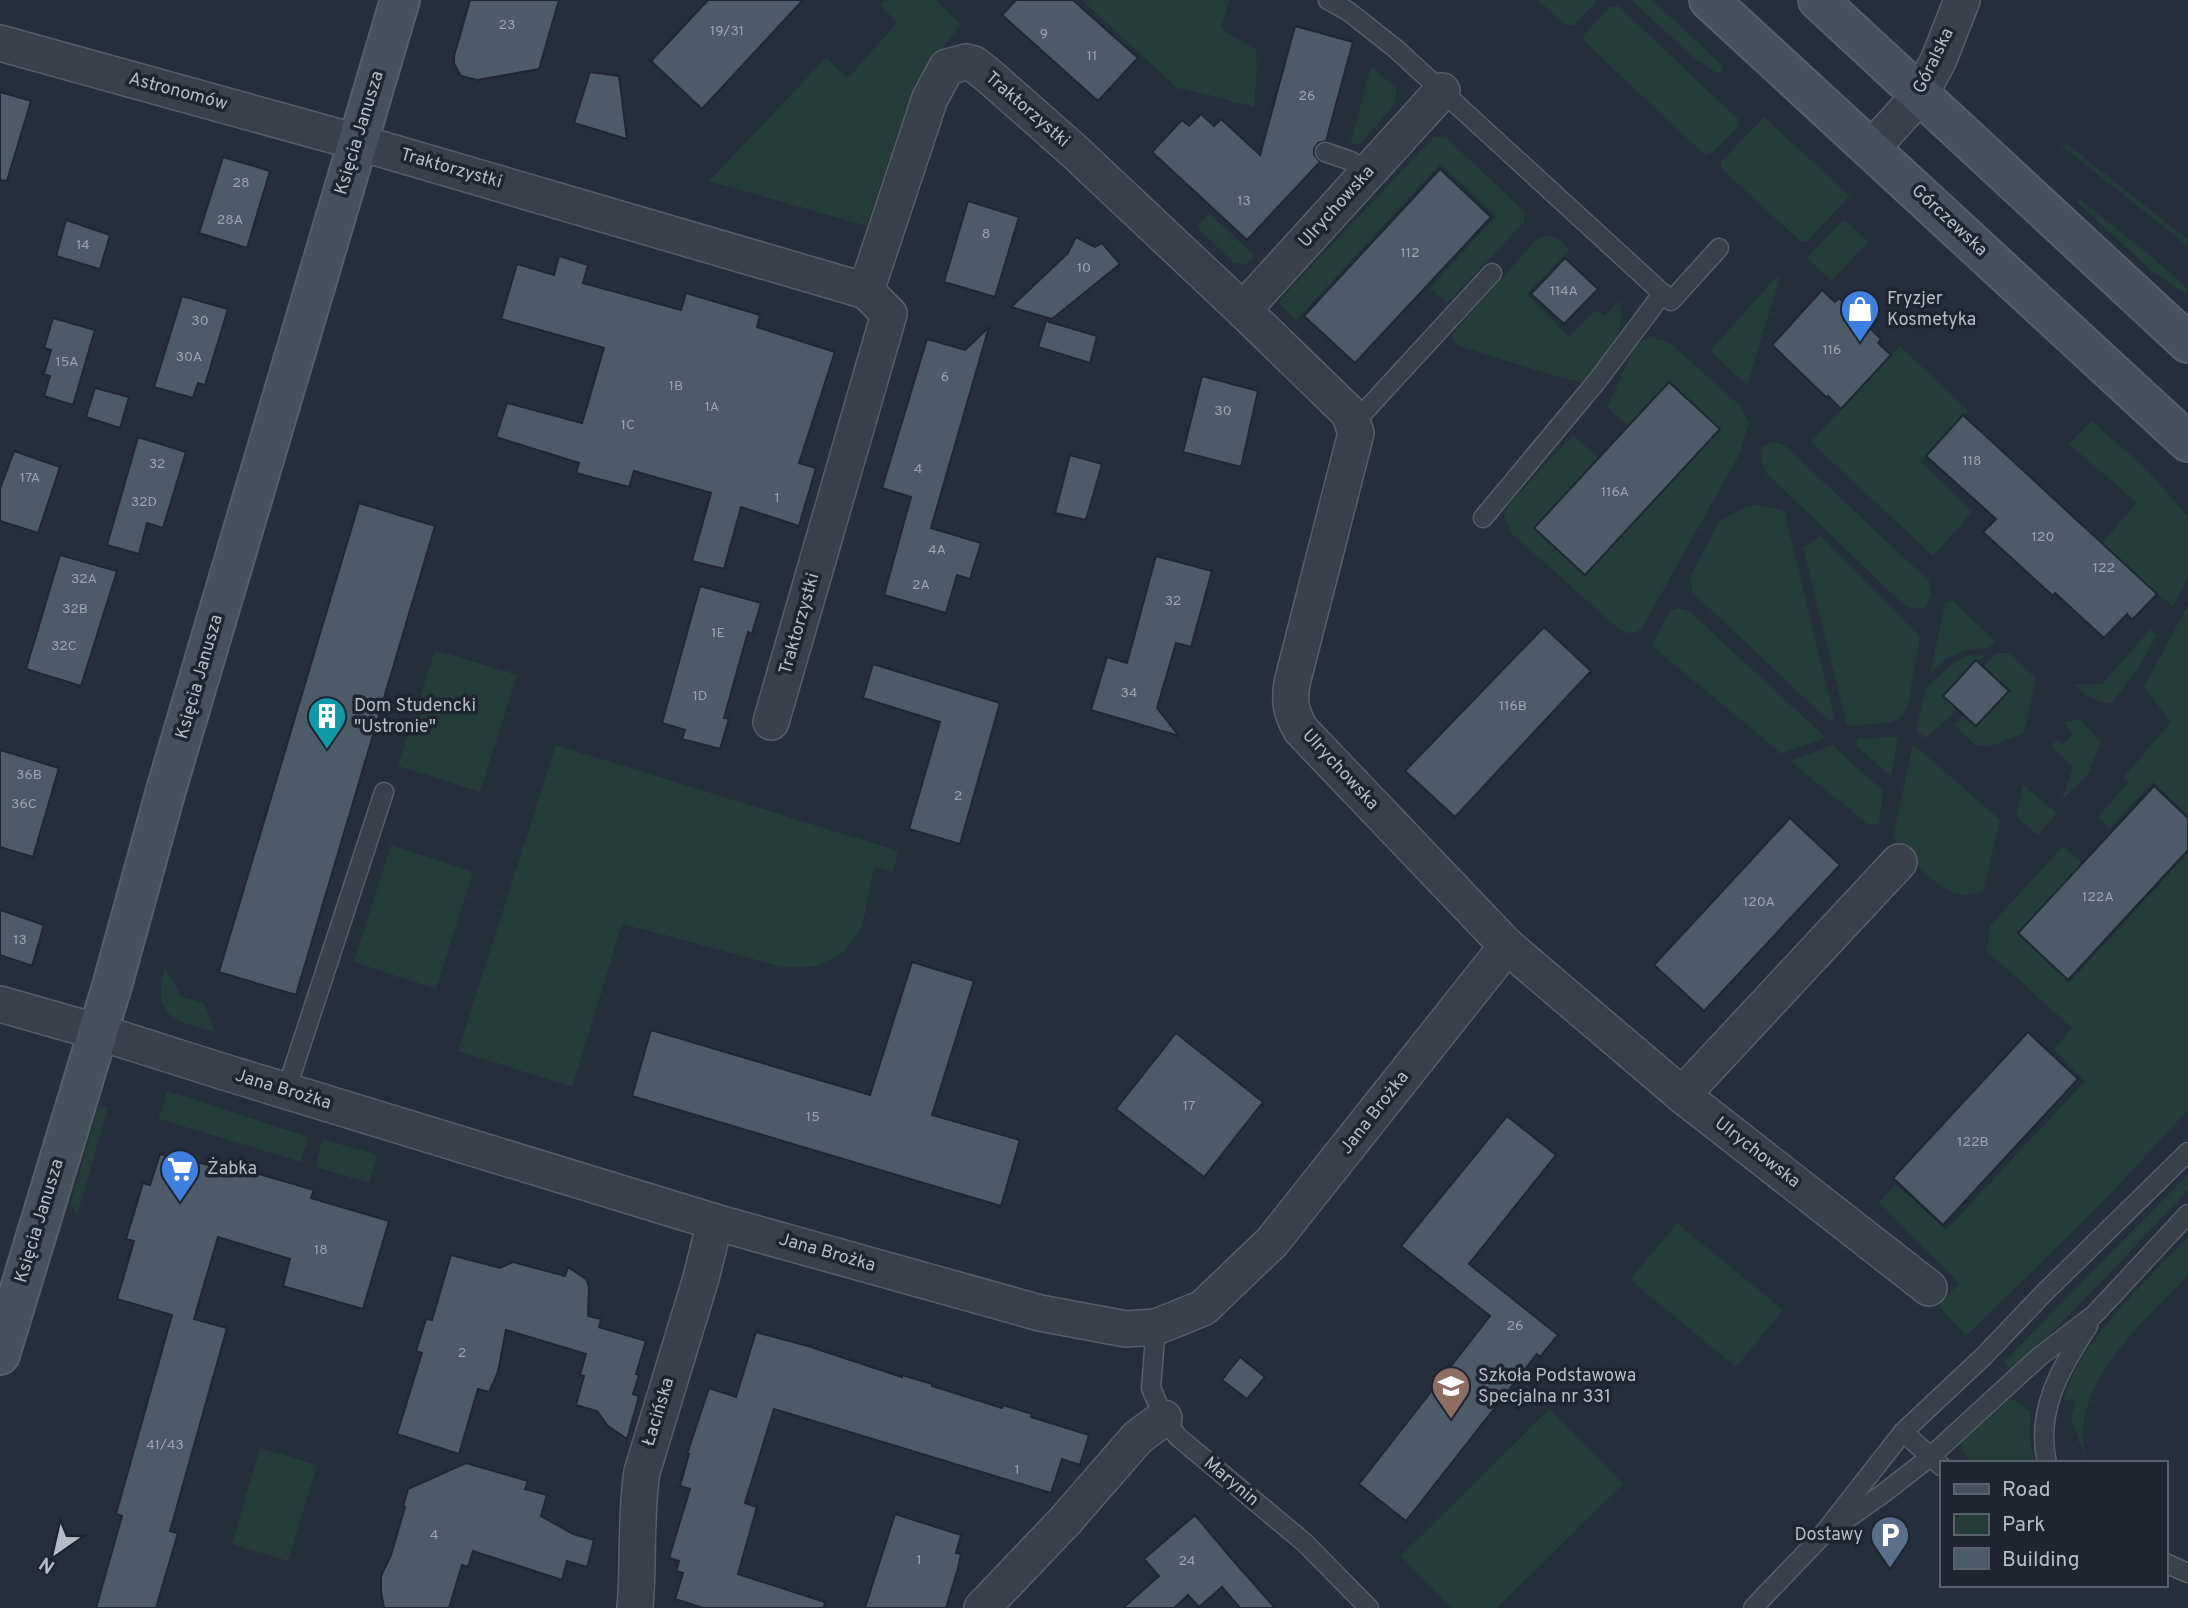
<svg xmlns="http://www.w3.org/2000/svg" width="2188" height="1608" font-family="Overpass,sans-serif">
<rect width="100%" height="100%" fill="#242f3b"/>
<g fill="#263b3c">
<path d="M885,0H935L961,24L915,83L866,226L709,181L826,58L848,78L897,23L880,5Z"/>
<path d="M1082,0H1229L1221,28L1256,50L1257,69L1254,107L1176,87Z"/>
<path d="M1538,0H1593L1596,2L1573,26L1566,25Z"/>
<path d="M1631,0H1652L1723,66L1722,71L1717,73L1697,60Z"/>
<path d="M1618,6L1738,119L1739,126L1712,153L1705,155L1584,41V35L1610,7Z"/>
<path d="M1371,66L1396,88L1395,104L1359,145L1351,143Z"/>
<path d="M1764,117L1850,196L1806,242H1801L1721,168V162Z"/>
<path d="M1445,137L1524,211V222L1447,303L1430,288L1496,216L1440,164L1296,320L1279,304L1280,300L1433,138Z"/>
<path d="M2065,142L2188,240V246L2062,146Z"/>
<path d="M2079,199L2156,260L2188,289L2186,294L2154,273L2077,202Z"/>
<path d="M1209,213L1255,256L1246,264L1234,263L1197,227Z"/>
<path d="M1844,219L1868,242L1831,281L1807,258Z"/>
<path d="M1545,235L1557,238L1570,249L1527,294L1569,337L1596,310L1604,316L1619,301C1629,331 1605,358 1590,384L1562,378L1458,346L1451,336L1534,242Z"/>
<path d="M1777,276L1780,278L1747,385L1710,351Z"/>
<path d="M1649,337L1666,341L1677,349L1740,406L1749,423L1740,453L1642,628C1634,634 1629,634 1620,630L1511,533L1504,515L1508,505L1573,435L1598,458L1534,528L1585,575L1720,429L1669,381L1628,426L1607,407L1636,345Z"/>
<path d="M1900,346L1968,411L1921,462L1972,512L1933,556L1811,442Z"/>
<path d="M2092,421L2146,469L2188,516V579L2173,606L2157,594L2102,543L2137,503L2069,444Z"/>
<path d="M1773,442L1784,445L1929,581L1932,595L1925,608L1916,609L1904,605L1765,472L1761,457L1763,446Z"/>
<path d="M1757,505L1784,510L1835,721H1829L1692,592L1690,577L1719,522L1742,508Z"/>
<path d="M1820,536L1920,637L1908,704L1902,717L1890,723L1847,726L1803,547Z"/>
<path d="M1952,600L1995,641L1988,648C1960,650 1949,654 1930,674L1945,604Z"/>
<path d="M2188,605V815L2153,782L2110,828L2098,817L2128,783L2123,778L2171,722L2144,687Z"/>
<path d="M1678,608L1689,611L1826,738L1781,753L1653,647V642L1670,611Z"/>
<path d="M2151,629L2157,635L2141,663L2112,703C2094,703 2086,696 2073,684H2102Z"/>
<path d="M435,650L517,675L480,792L398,766Z"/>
<path d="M1997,653H2009L2036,678L2024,733L1988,747L1975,745L1954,725L1963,716L1976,727L2010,690L1984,666Z"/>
<path d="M1971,655L1984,656L1979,662L1977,660L1943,697L1957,710L1926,738L1916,730L1926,688L1954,662Z"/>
<path d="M2079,719L2101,742L2088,774L2062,800L2073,767L2052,746L2057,739L2063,744L2073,734L2063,722Z"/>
<path d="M1898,737L1891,776L1856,746L1857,739Z"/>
<path d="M1913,744L2000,820L1983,892C1971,894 1961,897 1950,892C1934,884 1903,852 1893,837Z"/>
<path d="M556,745L898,851L893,872L874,867L862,926L844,952L817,966L783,967L622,924L572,1087L458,1051Z"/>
<path d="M1832,745L1883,791L1879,824L1869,825L1790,761Z"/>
<path d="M2023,785L2057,813L2038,835L2016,817Z"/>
<path d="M391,845L473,872L436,989L354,962Z"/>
<path d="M2063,846L2086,866L2021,937L2070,982L2188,853V1110L2099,1206L1966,1336L1938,1306L1959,1283L1879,1202L1896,1184L1946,1230L2085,1081L2054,1049L2072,1028L1987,951L1990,926Z"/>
<path d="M165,967L181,996L204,1003L215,1032C175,1022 150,1016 165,967Z"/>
<path d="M167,1091L308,1137L301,1162L159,1119Z"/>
<path d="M98,1107H108L77,1216L71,1203Z"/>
<path d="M322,1139L377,1155L369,1183L316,1167Z"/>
<path d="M2188,1174V1190L2111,1272L2013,1371L2004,1362Z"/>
<path d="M1677,1223L1783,1310L1736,1367L1630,1280Z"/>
<path d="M2188,1237V1275C2140,1327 2068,1383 2086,1461L2071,1417L2076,1401L2064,1400C2078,1342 2148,1280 2188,1237Z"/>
<path d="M2011,1398L2031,1412L2029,1436L2035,1463H1971L1963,1452L1961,1443Z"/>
<path d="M1549,1409L1623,1484L1497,1608H1452L1401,1556Z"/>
<path d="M260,1448L317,1465L288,1561L232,1544Z"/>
</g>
<g fill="#4d5a67" stroke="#1f2832" stroke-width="2">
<path d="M470,0H559L539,69L477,80L461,76L454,64V56Z"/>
<path d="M708,0H803L702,109L651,61Z"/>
<path d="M1016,0H1073L1138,58L1098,101L1002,15Z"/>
<path d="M1295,26L1353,42L1326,141L1318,143L1314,149V155L1320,162L1247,240L1152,152L1182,120L1189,126L1201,114L1214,126L1221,119L1260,155Z"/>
<path d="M590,72L619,76L627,139L574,123Z"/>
<path d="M0,92L31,101L7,181L0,180Z"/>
<path d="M223,157L270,171L247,248L199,233Z"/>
<path d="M1440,169L1491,217L1355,363L1304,316Z"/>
<path d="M968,201L1019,217L995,297L944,282Z"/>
<path d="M66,220L110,235L100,269L56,256Z"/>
<path d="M1076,237L1095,247L1102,243L1120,264L1052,319L1011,307L1068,253Z"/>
<path d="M559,256L588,265L583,283L681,310L686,293L760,315L757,327L835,352L799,463L816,468L799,526L741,507L724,569L692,561L711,493L634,471L629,487L576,473L579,463L496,437L507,403L582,423L604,348L501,319L517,264L554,275Z"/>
<path d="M1565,258L1598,289L1564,324L1531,294Z"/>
<path d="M1822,290L1835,302L1839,298L1881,339L1878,343L1891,355L1841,409L1828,396L1827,398L1772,345Z"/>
<path d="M182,296L228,309L205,385L198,383L193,398L154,387Z"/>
<path d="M53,318L95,330L73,405L44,396L50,376L44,374L51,350L44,348Z"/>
<path d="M1046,321L1097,336L1090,363L1038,347Z"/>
<path d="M989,327L931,528L981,543L970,579L957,575L946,613L884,595L911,497L882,488L927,339L965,350Z"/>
<path d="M1202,376L1258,391L1241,467L1183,452Z"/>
<path d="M1669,382L1720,429L1585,575L1534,528Z"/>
<path d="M95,388L129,397L120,428L86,417Z"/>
<path d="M1963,415L2157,594L2132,620L2127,614L2104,638L2055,593L2053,596L1983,532L1996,519L1926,456Z"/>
<path d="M138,437L186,452L163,528L147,523L139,554L107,545Z"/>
<path d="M14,451L60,467L38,533L0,521V489Z"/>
<path d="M1070,455L1102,464L1086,520L1055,513Z"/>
<path d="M359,503L435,526L296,995L219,972Z"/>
<path d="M60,555L117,571L81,686L26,669Z"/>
<path d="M1156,556L1212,571L1191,647L1176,643L1157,708L1179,736L1091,710L1107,657L1127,663Z"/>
<path d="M700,586L761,603L752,634L748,632L724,718L729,719L720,749L682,739L685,730L662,723Z"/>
<path d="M1544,627L1591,671L1455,817L1405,771Z"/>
<path d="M1976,660L2009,691L1976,726L1943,696Z"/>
<path d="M873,664L1000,703L960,844L909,829L940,722L863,698Z"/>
<path d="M0,750L59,768L33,857L0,847Z"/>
<path d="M2154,786L2188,818V850L2068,980L2018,933Z"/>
<path d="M1790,818L1840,865L1704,1011L1654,965Z"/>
<path d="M0,910L44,925L32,966L0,955Z"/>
<path d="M912,962L974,981L932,1115L1020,1140L1001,1206L632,1096L651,1030L870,1095Z"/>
<path d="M2028,1032L2078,1079L1943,1225L1893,1178Z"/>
<path d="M1176,1033L1263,1102L1204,1177L1116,1109Z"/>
<path d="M1507,1116L1556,1155L1469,1264L1558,1335L1540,1357L1537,1354L1406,1521L1359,1484L1490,1316L1401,1246Z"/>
<path d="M160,1154L195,1164L196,1162L238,1172L239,1168L314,1190L311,1198L389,1221L363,1309L283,1286L290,1259L218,1237L194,1319L227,1328L170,1531L178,1533L156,1608H96L122,1516L116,1514L172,1315L117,1299L134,1241L126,1239L143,1183L150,1185Z"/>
<path d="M451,1255L500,1268L513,1262L565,1276L568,1267L586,1279L589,1286L588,1316L601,1319L599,1327L646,1341L636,1374L639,1375L633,1394L639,1396L627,1439L608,1426L597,1411L576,1405L584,1376L580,1375L586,1354L506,1330L498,1372L489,1392L478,1389L459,1454L397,1434L422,1353L416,1351L426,1319L432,1320Z"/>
<path d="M756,1332L808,1346L902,1377V1375L932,1384V1386L1002,1408L1003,1405L1032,1414L1031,1417L1089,1435L1080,1465L1062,1459L1051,1493L774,1409L745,1503L757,1507L738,1574L825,1602L824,1608H703L675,1599L683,1573L676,1571L679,1561L669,1558L690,1489L680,1486L689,1454H687L709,1388L736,1397Z"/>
<path d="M1240,1357L1265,1377L1247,1399L1222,1380Z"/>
<path d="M466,1463L528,1481L525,1489L547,1495L541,1516L573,1534L594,1540L587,1567L567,1561L562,1580L473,1551L468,1567L462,1565L449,1608H384L381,1592V1576L391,1555L405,1507H403L408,1489Z"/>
<path d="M895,1514L961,1535L956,1553L961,1554L958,1568L946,1608H865Z"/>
<path d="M1195,1515L1231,1558L1275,1608H1240L1222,1587L1199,1607L1188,1595L1174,1608H1123L1159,1576L1144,1559Z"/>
</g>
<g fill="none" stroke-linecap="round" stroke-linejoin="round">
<g stroke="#565f69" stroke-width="21">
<g id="lane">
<path d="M1328,0L1348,11L1396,49L1671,301L1719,248"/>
<path d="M1325,152L1351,161L1366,174"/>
<path d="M1354,423L1492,273"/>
<path d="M1483,518L1597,381L1663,293"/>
<path d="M286,1091L384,792"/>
<path d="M1156,1327L1151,1388L1164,1418L1178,1437L1305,1543L1369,1608"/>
<path d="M1903,1432L1941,1466"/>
<path d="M2047,1463C2035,1411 2061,1367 2088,1326"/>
<path d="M1837,1526L1884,1493L1930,1457L2039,1357L2095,1314L2188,1214"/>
<path d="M2165,1563L2188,1573"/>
<path d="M1753,1608L1820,1538L1903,1432L1984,1356L2044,1293L2188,1152"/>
</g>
</g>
<g stroke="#565f69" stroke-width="38">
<g id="street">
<path d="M0,43L357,142L866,291"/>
<path d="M1442,91L1243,310L1349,413L1356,433L1292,683C1289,702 1291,713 1301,730L1507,946L1682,1095L1929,1288"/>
<path d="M1871,149L1920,95L1939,59L1962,0"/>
<path d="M771,722L889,314L866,291L930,98L947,67L966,62L974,64L989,76L1073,150L1243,310"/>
<path d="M0,1004L98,1032L221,1071L715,1222L1040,1313L1126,1329L1156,1327L1203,1308L1272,1242L1507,946"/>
<path d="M1682,1095L1899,862"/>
<path d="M635,1608C639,1563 635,1517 642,1472L701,1278L715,1222"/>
<path d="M982,1608L1065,1521L1138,1437L1164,1418"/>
</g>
</g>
<g stroke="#565f69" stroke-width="42">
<g id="secondary">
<path d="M1709,0L2188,442"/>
<path d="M1818,0L2188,343"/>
<path d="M0,1355L112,986L166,790L400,0"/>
</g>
</g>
<use href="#lane" stroke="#38414b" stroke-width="18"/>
<use href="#street" stroke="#38414b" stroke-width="35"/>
<use href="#secondary" stroke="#46515e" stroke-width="38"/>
</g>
<defs>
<g id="shop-pin" transform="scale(2.0125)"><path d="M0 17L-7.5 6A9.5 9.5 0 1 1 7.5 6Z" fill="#3f7fe0" stroke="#1d2630"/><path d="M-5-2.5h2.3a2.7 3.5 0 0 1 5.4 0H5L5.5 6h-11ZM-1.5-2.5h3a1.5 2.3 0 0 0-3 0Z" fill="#fff"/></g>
<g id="building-pin" transform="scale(2.0125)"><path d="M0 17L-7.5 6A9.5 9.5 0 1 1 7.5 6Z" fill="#0f9aa8" stroke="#1d2630"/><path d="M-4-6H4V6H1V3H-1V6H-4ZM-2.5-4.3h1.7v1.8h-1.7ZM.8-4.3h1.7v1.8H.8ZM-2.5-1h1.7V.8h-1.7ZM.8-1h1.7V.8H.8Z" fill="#fff"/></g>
<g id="supermarket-pin" transform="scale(2.0125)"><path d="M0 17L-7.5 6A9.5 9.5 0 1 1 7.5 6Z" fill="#3f7fe0" stroke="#1d2630"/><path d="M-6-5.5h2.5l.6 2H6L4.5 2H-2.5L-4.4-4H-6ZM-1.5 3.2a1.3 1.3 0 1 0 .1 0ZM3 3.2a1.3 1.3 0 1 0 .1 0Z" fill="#fff"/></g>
<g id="school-pin" transform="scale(2.0125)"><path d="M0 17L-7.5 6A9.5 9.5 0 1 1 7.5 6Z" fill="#8d6e63" stroke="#1d2630"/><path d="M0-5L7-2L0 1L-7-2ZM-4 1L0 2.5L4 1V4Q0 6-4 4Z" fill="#fff"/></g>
<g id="parking-pin" transform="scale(2.0125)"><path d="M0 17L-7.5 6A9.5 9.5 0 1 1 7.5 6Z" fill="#5c6f8a" stroke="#1d2630"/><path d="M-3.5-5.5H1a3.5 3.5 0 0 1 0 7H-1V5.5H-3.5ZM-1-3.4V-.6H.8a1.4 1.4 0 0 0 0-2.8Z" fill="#fff"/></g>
</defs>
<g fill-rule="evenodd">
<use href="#shop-pin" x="1860" y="309"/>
<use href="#building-pin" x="327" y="716"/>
<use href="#supermarket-pin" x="180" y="1169"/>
<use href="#school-pin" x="1451" y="1386"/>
<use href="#parking-pin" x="1890" y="1535"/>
</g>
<g text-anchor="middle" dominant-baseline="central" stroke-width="7" stroke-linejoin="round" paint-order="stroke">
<g font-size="14" fill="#9aa4af">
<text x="507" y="25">23</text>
<text x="727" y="31">19/31</text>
<text x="1044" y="34">9</text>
<text x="1092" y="56">11</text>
<text x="1307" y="96">26</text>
<text x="241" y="183">28</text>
<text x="1244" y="201">13</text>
<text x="230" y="220">28A</text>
<text x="986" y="234">8</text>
<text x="83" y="245">14</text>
<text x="1410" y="253">112</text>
<text x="1084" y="268">10</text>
<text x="1564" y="291">114A</text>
<text x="200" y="321">30</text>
<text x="1832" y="350">116</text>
<text x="189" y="357">30A</text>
<text x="67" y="362">15A</text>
<text x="945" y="377">6</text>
<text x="676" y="386">1B</text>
<text x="712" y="407">1A</text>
<text x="1223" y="411">30</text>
<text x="628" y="425">1C</text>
<text x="1972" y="461">118</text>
<text x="157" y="464">32</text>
<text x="918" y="469">4</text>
<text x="30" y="478">17A</text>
<text x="1615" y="492">116A</text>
<text x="777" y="498">1</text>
<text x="144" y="502">32D</text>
<text x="2043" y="537">120</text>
<text x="937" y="550">4A</text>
<text x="2104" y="568">122</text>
<text x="84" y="579">32A</text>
<text x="921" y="585">2A</text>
<text x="1173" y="601">32</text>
<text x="75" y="609">32B</text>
<text x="718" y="633">1E</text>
<text x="64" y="646">32C</text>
<text x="1129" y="693">34</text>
<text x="700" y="696">1D</text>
<text x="1513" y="706">116B</text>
<text x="29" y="775">36B</text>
<text x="958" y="796">2</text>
<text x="24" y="804">36C</text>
<text x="2098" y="897">122A</text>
<text x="1759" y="902">120A</text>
<text x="20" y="940">13</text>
<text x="1189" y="1106">17</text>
<text x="813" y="1117">15</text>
<text x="1973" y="1142">122B</text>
<text x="321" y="1250">18</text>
<text x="1515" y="1326">26</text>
<text x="462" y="1353">2</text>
<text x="165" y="1445">41/43</text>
<text x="1017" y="1470">1</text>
<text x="434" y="1535">4</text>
<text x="919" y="1560">1</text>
<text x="1187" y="1561">24</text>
</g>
<g font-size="18" fill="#b3bcc7" stroke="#1d2630">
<text transform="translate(1934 61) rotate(-64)">Góralska</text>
<text transform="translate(178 92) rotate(15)">Astronomów</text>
<text transform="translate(1027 110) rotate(41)">Traktorzystki</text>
<text transform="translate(360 133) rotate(-73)">Księcia Janusza</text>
<text transform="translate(451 169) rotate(16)">Traktorzystki</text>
<text transform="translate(1337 207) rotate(-48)">Ulrychowska</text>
<text transform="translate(1949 221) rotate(43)">Górczewska</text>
<text transform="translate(800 624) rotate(-74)">Traktorzystki</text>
<text transform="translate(200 677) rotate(-74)">Księcia Janusza</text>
<text transform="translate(1340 770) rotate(47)">Ulrychowska</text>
<text transform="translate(283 1090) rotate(17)">Jana Brożka</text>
<text transform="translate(1375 1113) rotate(-52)">Jana Brożka</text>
<text transform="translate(1757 1153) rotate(38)">Ulrychowska</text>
<text transform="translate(40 1221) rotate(-73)">Księcia Janusza</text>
<text transform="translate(827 1253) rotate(16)">Jana Brożka</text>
<text transform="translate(659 1412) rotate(-73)">Łacińska</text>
<text transform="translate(1231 1482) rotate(40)">Marynin</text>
</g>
<g font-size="18" fill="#b3bcc7" stroke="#1d2630" text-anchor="start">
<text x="1887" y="299">Fryzjer<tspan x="1887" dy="21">Kosmetyka</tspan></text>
<text x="354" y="706">Dom Studencki<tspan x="354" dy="21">"Ustronie"</tspan></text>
<text x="207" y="1169">Żabka</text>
<text x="1478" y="1376">Szkoła Podstawowa<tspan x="1478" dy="21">Specjalna nr 331</tspan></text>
<text x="1863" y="1535" text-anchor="end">Dostawy</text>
</g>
</g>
<rect x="1940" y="1461" width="228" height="126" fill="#1d2630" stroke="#59626c" stroke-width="2"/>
<rect x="1954" y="1484" width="35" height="10" fill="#46515e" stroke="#59626c" stroke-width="2"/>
<text x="2002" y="1496" font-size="21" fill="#b3bcc7">Road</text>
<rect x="1954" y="1514" width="35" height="21" fill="#263b3c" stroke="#59626c" stroke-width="2"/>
<text x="2002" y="1531" font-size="21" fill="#b3bcc7">Park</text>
<rect x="1954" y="1548" width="35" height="21" fill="#4d5a67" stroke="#59626c" stroke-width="2"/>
<text x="2002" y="1566" font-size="21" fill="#b3bcc7">Building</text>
<g transform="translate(56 1552) rotate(214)" stroke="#1d2630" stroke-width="5" paint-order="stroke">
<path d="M0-5L12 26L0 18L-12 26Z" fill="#b3bcc7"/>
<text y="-10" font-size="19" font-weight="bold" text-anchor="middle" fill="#b3bcc7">N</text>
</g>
</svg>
